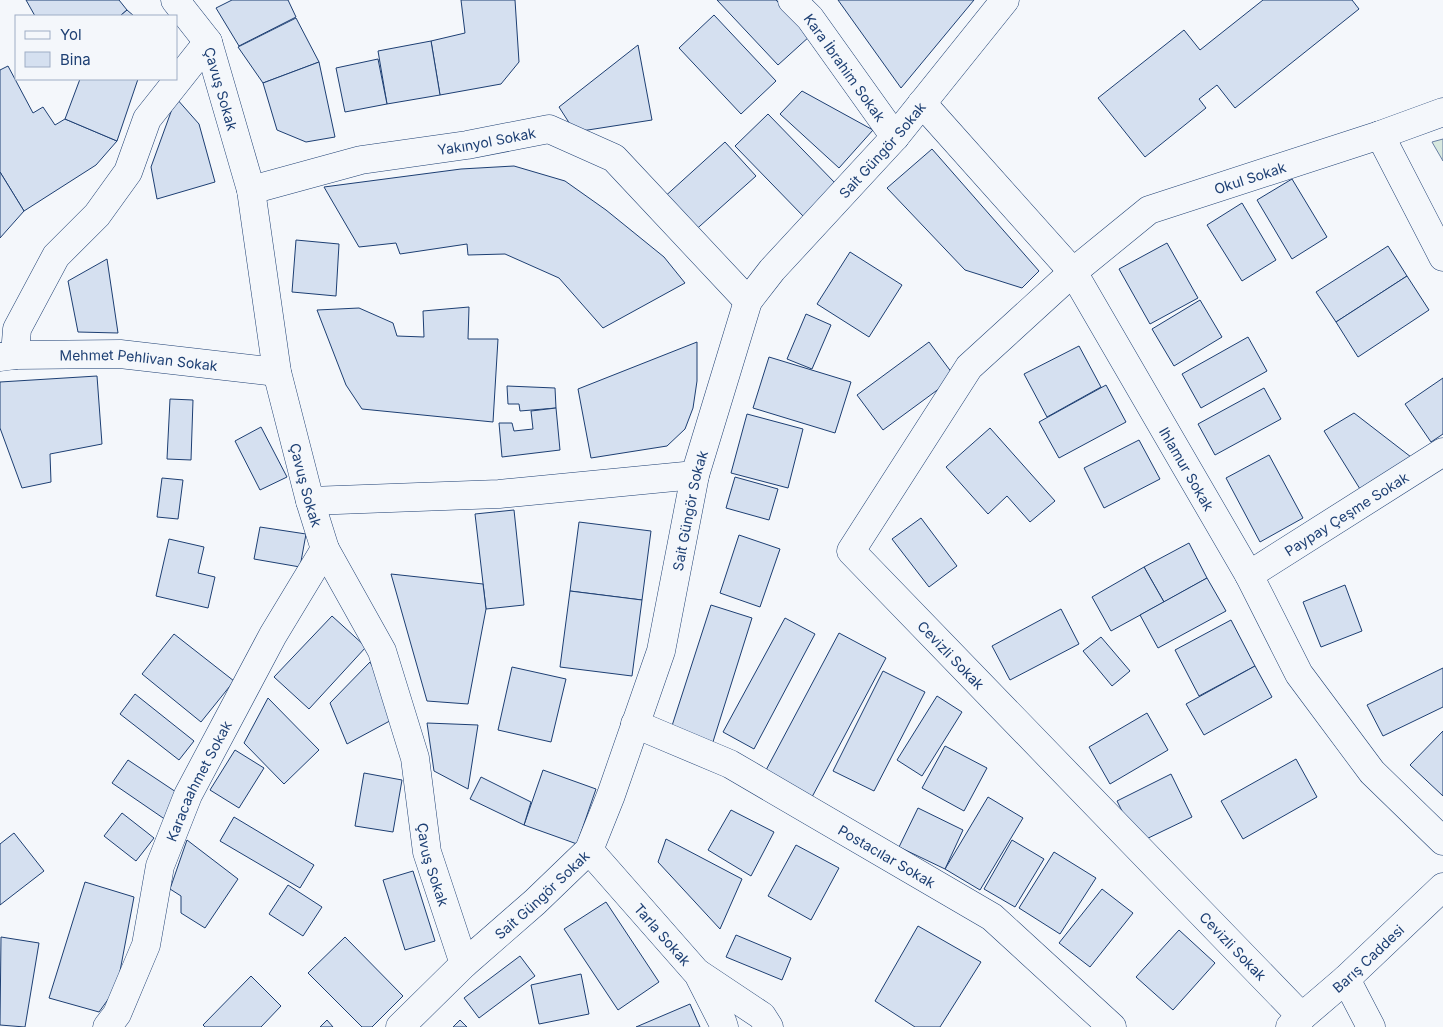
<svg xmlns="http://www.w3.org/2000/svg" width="1443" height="1027" font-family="Inter,sans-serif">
<rect width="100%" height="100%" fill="#f4f7fb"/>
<path fill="#d7e8df" stroke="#687fa3" d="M1443,139V161L1432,142Z"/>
<g fill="#d5e0f0" stroke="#1d3f73">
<path d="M26,0H119L127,10L120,16H35Z"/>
<path d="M232,0H288L296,17L239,46L216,8Z"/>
<path d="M461,0H515L519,62L501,84L440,95L431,41L465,33Z"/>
<path d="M717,0H776L810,36L778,65Z"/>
<path d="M838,0H974L901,88Z"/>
<path d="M1263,0H1352L1359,9L1235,108L1217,85L1199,99L1206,108L1145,157L1098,98L1184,30L1200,50Z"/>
<path d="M127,10L134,16H120Z"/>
<path d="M714,15L776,81L741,114L679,48Z"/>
<path d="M296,18L319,62L263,83L238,47Z"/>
<path d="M431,41L440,95L387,104L378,51Z"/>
<path d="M638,45L652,120L575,132L559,107Z"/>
<path d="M378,59L387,104L345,112L336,68Z"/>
<path d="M319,62L335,137L306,142L277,130L263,83Z"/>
<path d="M8,66L33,113L43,107L55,125L65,119L117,141L96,165L24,211L0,172V70Z"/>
<path d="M80,79H138L117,141L65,119Z"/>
<path d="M802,91L873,130L839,168L780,114Z"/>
<path d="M176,98L199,124L215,182L157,199L151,167Z"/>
<path d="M768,114L837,185L804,217L735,146Z"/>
<path d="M725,142L756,176L691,234L661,200Z"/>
<path d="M932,149L1039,271L1022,288L965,270L887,188Z"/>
<path d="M514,166L565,181L606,210L664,257L685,283L603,328L559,278L505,254L468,255L467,244L400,254L396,243L359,247L324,187L461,169Z"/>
<path d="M0,172L24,211L0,238Z"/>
<path d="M1292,179L1327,237L1292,259L1257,200Z"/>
<path d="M1242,203L1276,260L1242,281L1207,225Z"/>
<path d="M296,240L339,244L336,296L292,292Z"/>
<path d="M1167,243L1198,298L1150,324L1119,269Z"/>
<path d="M1388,246L1407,276L1336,322L1316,292Z"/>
<path d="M850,252L902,285L869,337L817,304Z"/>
<path d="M107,259L118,333L78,332L68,281Z"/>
<path d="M1407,276L1429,310L1358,357L1336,322Z"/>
<path d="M1200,300L1222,337L1174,366L1152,329Z"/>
<path d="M469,307L468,339H498L493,422L362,409L346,385L317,310L359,308L393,323L397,336L424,337L423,311Z"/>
<path d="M806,314L831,325L812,369L787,359Z"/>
<path d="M1248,337L1267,371L1201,408L1182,374Z"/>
<path d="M697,342V381L693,408L685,429L667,446L591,458L578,389Z"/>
<path d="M929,342L955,377L883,430L857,395Z"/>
<path d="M1079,346L1101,387L1047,417L1024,374Z"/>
<path d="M769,357L851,382L835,433L753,408Z"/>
<path d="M97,376L102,444L50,454L51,482L22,488L0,428V382Z"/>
<path d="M1443,378V434L1431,442L1405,404Z"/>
<path d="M1106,385L1126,422L1059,458L1039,422Z"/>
<path d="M507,386L555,388L556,408L520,411L519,404H508Z"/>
<path d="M1264,388L1281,419L1215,455L1198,424Z"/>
<path d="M170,399L193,400L191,460L167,459Z"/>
<path d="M556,408L560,450L502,457L499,423H512L514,431L533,429L531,411Z"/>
<path d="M1354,413L1411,457L1360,489L1324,431Z"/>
<path d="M747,414L803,429L788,488L731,473Z"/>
<path d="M261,427L287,477L260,490L235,441Z"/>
<path d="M990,428L1055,501L1030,522L1007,496L988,514L946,467Z"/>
<path d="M1139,440L1160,479L1104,508L1084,468Z"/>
<path d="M1269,455L1303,518L1260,542L1226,478Z"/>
<path d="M735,477L778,489L769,520L726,508Z"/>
<path d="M162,478L183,480L178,519L157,517Z"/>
<path d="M514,510L524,605L486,609L475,514Z"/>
<path d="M921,518L957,566L929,587L892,539Z"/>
<path d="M579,522L651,531L642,600L570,591Z"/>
<path d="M260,527L306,534L300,567L254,559Z"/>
<path d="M739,535L780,549L760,607L720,593Z"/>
<path d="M169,539L204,547L198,573L215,577L208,608L156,596Z"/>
<path d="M1189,543L1207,578L1164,602L1144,567Z"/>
<path d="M1144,567L1164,602L1111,631L1092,597Z"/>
<path d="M391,574L483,584L486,609L468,704L427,701Z"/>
<path d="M1207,578L1226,611L1158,648L1140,615Z"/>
<path d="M1345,585L1362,631L1321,647L1303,602Z"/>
<path d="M570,591L642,600L632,676L560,667Z"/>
<path d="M711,605L752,618L712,745L670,732Z"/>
<path d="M1061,609L1079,644L1010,680L992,646Z"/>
<path d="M332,616L366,647L309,709L274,677Z"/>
<path d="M785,618L815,634L754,749L723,732Z"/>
<path d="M1231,620L1255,666L1199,696L1175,650Z"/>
<path d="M839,633L886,658L812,797L765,772Z"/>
<path d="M174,634L234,681L201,722L142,674Z"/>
<path d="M1101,637L1130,671L1112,686L1083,651Z"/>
<path d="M370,662L399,716L347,744L330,703Z"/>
<path d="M1255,666L1272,697L1204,735L1186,704Z"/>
<path d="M512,667L566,679L551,742L498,730Z"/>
<path d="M1443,668V707L1383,736L1367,705Z"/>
<path d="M883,671L925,692L874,791L833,771Z"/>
<path d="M135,694L194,741L179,760L120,714Z"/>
<path d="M937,696L962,712L922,776L897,760Z"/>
<path d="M268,698L319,750L284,784L244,743Z"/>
<path d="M1147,713L1168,750L1110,784L1089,747Z"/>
<path d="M427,723L478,725L468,789L434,771Z"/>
<path d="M1443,731V796L1410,765Z"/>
<path d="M945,746L987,768L964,811L922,788Z"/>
<path d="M235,750L264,768L239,808L210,790Z"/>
<path d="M1296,759L1317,797L1243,839L1221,801Z"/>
<path d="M128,760L182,796L166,820L112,783Z"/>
<path d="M543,770L596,789L577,844L524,825Z"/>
<path d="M364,773L402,780L393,832L355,826Z"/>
<path d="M1171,774L1192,817L1138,843L1117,801Z"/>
<path d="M481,777L531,802L524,825L470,799Z"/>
<path d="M988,797L1023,818L980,890L945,869Z"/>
<path d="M918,808L963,830L945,869L899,847Z"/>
<path d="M731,810L774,832L751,876L708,850Z"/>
<path d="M122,813L154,838L136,861L104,836Z"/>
<path d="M234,817L314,865L300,888L220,841Z"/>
<path d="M14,833L44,871L0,905V844Z"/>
<path d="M666,839L742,879L720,929L658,862Z"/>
<path d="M187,840L238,879L205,928L181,913V896L170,889Z"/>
<path d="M1012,840L1044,859L1015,907L984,889Z"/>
<path d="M796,845L839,868L811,920L768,896Z"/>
<path d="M1054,852L1096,878L1060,934L1019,908Z"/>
<path d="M413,871L435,941L405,950L383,880Z"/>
<path d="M85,882L134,897L117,987L99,1012L49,998Z"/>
<path d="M288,885L322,907L303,936L269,914Z"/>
<path d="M1102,889L1133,913L1090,967L1059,943Z"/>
<path d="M606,902L659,982L618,1010L564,929Z"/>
<path d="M918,926L981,962L940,1027H915L875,1001Z"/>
<path d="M1179,930L1215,963L1173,1010L1136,977Z"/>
<path d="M736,935L791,958L782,980L726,957Z"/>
<path d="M1,937L39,943L25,1027L0,1025Z"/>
<path d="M345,937L403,996L372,1027H362L308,973Z"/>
<path d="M520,956L535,976L479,1018L464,998Z"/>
<path d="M581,974L589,1014L539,1024L531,985Z"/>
<path d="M251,976L281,1006L261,1027H205L203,1025Z"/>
<path d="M690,1004L700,1027H636Z"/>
<path d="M327,1020L333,1027H320Z"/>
<path d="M460,1020L467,1027H453Z"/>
</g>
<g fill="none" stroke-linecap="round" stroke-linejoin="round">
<g stroke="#1d3f73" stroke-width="29">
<g id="minor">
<path id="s1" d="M175,0L208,42L251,190L277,372L310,501L325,549L382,651L415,758L427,852L464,964"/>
<path id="s2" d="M792,0L810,18L895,137"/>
<path id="s3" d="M922,103L1073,272L1249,575L1299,674L1372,772L1443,841"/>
<path d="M1380,135L1443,257"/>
<path id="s4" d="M251,190L361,160L467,145L549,129L614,158L748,301"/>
<path d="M15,355L17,329L56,256L97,215L128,172L147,119L208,42"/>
<path id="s5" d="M0,357L15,355L120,354L277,372"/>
<path d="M310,501L499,494L695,475"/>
<path id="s6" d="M1249,575L1443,452"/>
<path id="s7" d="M635,724L730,764L992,917L1112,1027"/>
<path id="s8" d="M589,850L698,974L722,1021L724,1027"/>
<path d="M699,974L762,1016L769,1027"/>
<path d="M1346,979L1371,1027"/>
<path id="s9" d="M1302,1017L851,551L969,367L1073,272L1149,210L1380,135L1443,112"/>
<path id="s10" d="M107,1027L117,1014L146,945L160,866L188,795L273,635L325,549"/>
<path id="s11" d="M400,1027L464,964L535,902L589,850L611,795L661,651L695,475L748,301L772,270L895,137L1005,0"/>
<path id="s12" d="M1290,1027L1346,979L1443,887"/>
</g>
</g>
<use href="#minor" stroke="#f4f7fb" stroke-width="28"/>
</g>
<g text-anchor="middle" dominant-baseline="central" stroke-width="4" stroke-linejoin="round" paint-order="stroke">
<g font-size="14" fill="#1d3f73" stroke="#f4f7fb">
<text stroke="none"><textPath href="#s2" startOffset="86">Kara İbrahim Sokak</textPath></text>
<text stroke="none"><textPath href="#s1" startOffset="102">Çavuş Sokak</textPath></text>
<text stroke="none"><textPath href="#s4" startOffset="241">Yakınyol Sokak</textPath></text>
<text stroke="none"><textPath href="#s11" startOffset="1034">Sait Güngör Sokak</textPath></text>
<text stroke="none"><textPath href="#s9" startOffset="1212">Okul Sokak</textPath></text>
<text stroke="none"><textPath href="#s5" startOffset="139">Mehmet Pehlivan Sokak</textPath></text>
<text stroke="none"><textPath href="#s3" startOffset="454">Ihlamur Sokak</textPath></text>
<text stroke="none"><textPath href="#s1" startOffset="508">Çavuş Sokak</textPath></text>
<text stroke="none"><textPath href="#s11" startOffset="614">Sait Güngör Sokak</textPath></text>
<text stroke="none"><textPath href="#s6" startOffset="115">Paypay Çeşme Sokak</textPath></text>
<text transform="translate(951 655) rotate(46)">Cevizli Sokak</text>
<text stroke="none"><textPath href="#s10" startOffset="265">Karacaahmet Sokak</textPath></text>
<text stroke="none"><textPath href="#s7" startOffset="285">Postacılar Sokak</textPath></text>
<text stroke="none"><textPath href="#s1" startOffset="912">Çavuş Sokak</textPath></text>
<text stroke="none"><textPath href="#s11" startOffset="194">Sait Güngör Sokak</textPath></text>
<text stroke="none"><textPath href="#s8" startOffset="112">Tarla Sokak</textPath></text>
<text transform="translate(1233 946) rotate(46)">Cevizli Sokak</text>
<text stroke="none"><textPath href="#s12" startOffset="104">Barış Caddesi</textPath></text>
</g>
</g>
<rect x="15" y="15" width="162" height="65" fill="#f4f7fb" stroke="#9eadc5"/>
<rect x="25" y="31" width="25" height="8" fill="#f4f7fb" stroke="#9eadc5"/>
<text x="60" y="40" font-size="15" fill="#1d3f73">Yol</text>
<rect x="25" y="52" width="25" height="15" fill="#d5e0f0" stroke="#9eadc5"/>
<text x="60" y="65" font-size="15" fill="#1d3f73">Bina</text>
</svg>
